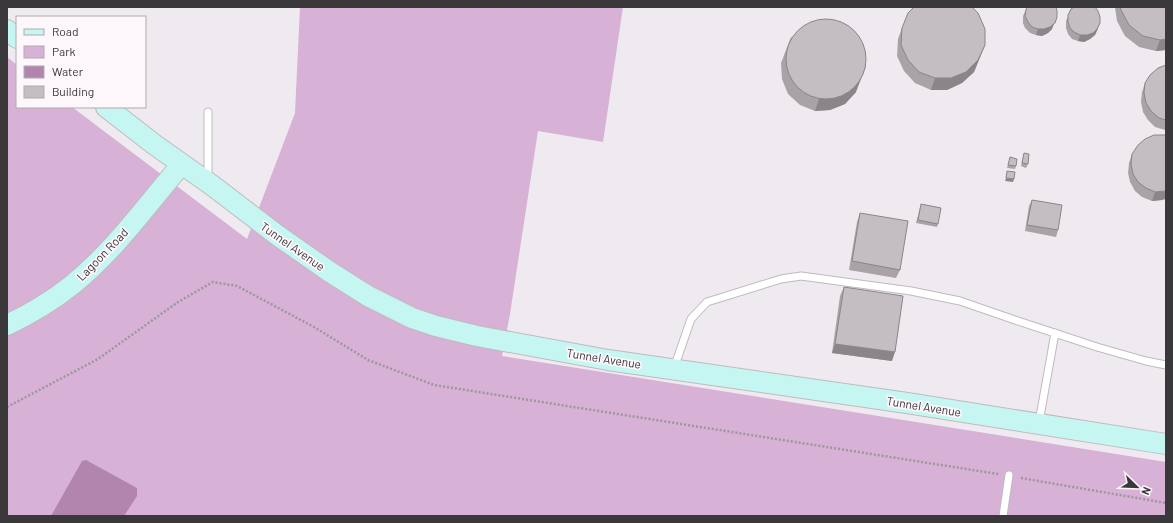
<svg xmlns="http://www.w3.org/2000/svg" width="1173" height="523" font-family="Barlow,sans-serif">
<rect width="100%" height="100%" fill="#efeaef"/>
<path fill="#d8b1d6" d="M300,7H623L603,142L538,131L510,314L502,356L1166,462V516H7V57L17,65V107H72L247,239L295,113Z"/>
<path fill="#b185ae" d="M86,460L137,488V496L124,516H51L82,461Z"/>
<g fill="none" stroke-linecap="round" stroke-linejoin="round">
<g stroke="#c0babf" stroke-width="9">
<g id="lane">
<path d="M208,112V179"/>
<path d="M674,368L691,319L707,302L781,279L801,276L911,291L960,301L1015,320L1097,347L1146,361L1166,365"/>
<path d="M1039,422L1055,333"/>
<path d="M1003,516L1009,475"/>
</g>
</g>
<g stroke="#c0babf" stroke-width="22">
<g id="secondary">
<path d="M7,30L17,38"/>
<path d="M106,107L155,145L213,186L277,235L330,272L368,296L412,318L436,326L477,336L608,360L907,403L1166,444"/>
<path d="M7,325C30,314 52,301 72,285C114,251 147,205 181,165"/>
</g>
</g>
<g stroke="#9b979b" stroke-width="2.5" stroke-dasharray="2 2" stroke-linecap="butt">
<path d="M7,407L98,359L178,302L213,282L237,286L314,327L368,360L434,385L998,474"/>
<path d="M1021,478L1166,503"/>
</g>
<use href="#lane" stroke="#fff" stroke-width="7"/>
<use href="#secondary" stroke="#c5f6f2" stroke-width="20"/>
</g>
<g fill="#a9a3a8">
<path d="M1027,7L1052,29L1048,33L1042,36L1036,35L1030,33L1025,28L1023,23V16Z"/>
<path d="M1115,7H1166V50L1156,51L1139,47L1125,36L1117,21Z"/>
<path d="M1071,9L1098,29L1095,35L1090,39L1084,42L1078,41L1072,39L1068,34L1066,28V21Z"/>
<path d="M902,28L985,45L974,72L962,83L947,90H931L915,83L904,71L897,56L898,39Z"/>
<path d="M791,37L856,92L845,104L830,110L815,111L800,105L788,94L782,79L781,63Z"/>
<path d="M1166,65V130H1165L1155,127L1148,120L1143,112L1141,102L1142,92L1145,83Z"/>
<path d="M1024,153L1028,164L1026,168L1021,166Z"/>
<path d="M1132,154L1162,200L1152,201L1142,197L1135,191L1130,182L1128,173L1129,163Z"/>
<path d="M1010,157L1016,166L1015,169L1007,168Z"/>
<path d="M1032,200L1058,230L1056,237L1025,231L1029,206Z"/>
<path d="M921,204L938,224L937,227L916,223Z"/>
<path d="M860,213L900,270L896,278L849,270L857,222Z"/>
<path d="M844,287L892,361L832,353L840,296Z"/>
</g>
<g fill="#898588">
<path d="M1057,17L1052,29L1048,33L1042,36L1036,35L1038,29Z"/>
<path d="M1100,23L1095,35L1090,39L1084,42L1078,41L1080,35Z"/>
<path d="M1166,39V50L1156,51L1160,40Z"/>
<path d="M985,45L974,72L962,83L947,90H931L935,78Z"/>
<path d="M866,66L856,92L845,104L830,110L815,111L819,99Z"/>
<path d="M1006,178L1014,179L1013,182L1005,181Z"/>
<path d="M1166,191V199L1162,200L1152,201L1155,192Z"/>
<path d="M835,344L895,352L892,361L832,353Z"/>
</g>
<g fill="#c4bec3" stroke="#898588">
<path d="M914,7H972L978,13L985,29V45L978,60L966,72L951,78H935L919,72L908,60L901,45L902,28L908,13Z"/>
<path d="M1027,7H1056L1057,11V17L1055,23L1050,27L1044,29H1038L1032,27L1028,22L1025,16L1026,10Z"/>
<path d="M1074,7H1095L1098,11L1100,17V23L1097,29L1093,33L1087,35H1080L1074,32L1070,28L1068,22V15L1071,9Z"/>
<path d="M1120,7H1166V39L1160,40L1143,36L1129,25L1121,10Z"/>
<circle cx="826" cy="59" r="40"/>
<path d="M1166,65V120L1159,118L1151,111L1146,103L1144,93L1145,83L1150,75L1158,68Z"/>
<path d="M1154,135H1166V191H1165L1155,192L1146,188L1138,182L1133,174L1131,164L1132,154L1138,145L1145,139Z"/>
<path d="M1024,153L1029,154L1028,164L1022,163Z"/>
<path d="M1010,157L1017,159L1016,166L1008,165Z"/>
<path d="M1007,171L1015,172L1014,179L1006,178Z"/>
<path d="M1032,200L1062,205L1058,230L1027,225Z"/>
<path d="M921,204L941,208L938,224L918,220Z"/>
<path d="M860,213L908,221L900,270L852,261Z"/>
<path d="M844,287L903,296L895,352L835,344Z"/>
</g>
<g text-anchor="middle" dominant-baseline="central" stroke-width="3.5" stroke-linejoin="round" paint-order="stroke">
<g font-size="12" fill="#3a383a" stroke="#fdf7fc">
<text transform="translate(293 246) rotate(35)">Tunnel Avenue</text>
<text transform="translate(102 254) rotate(-46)">Lagoon Road</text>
<text transform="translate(604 358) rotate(9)">Tunnel Avenue</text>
<text transform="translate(924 406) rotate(9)">Tunnel Avenue</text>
</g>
</g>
<rect width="1173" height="523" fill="none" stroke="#3a383a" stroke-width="16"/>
<rect x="16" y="16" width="130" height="92" fill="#fdf7fc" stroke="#afabae"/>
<rect x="24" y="29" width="20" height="6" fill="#c5f6f2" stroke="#afabae"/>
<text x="52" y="36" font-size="12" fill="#3a383a">Road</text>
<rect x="24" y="46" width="20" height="12" fill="#d8b1d6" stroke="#afabae"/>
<text x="52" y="56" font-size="12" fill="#3a383a">Park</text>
<rect x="24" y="66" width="20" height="12" fill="#b185ae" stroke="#afabae"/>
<text x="52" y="76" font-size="12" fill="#3a383a">Water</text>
<rect x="24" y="86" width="20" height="12" fill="#c4bec3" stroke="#afabae"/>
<text x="52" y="96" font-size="12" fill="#3a383a">Building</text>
<g transform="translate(1137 487) rotate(113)" stroke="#fdf7fc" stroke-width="3" paint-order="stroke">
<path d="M0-3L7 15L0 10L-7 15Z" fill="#3a383a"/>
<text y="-6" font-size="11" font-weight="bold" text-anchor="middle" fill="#3a383a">N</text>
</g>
</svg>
